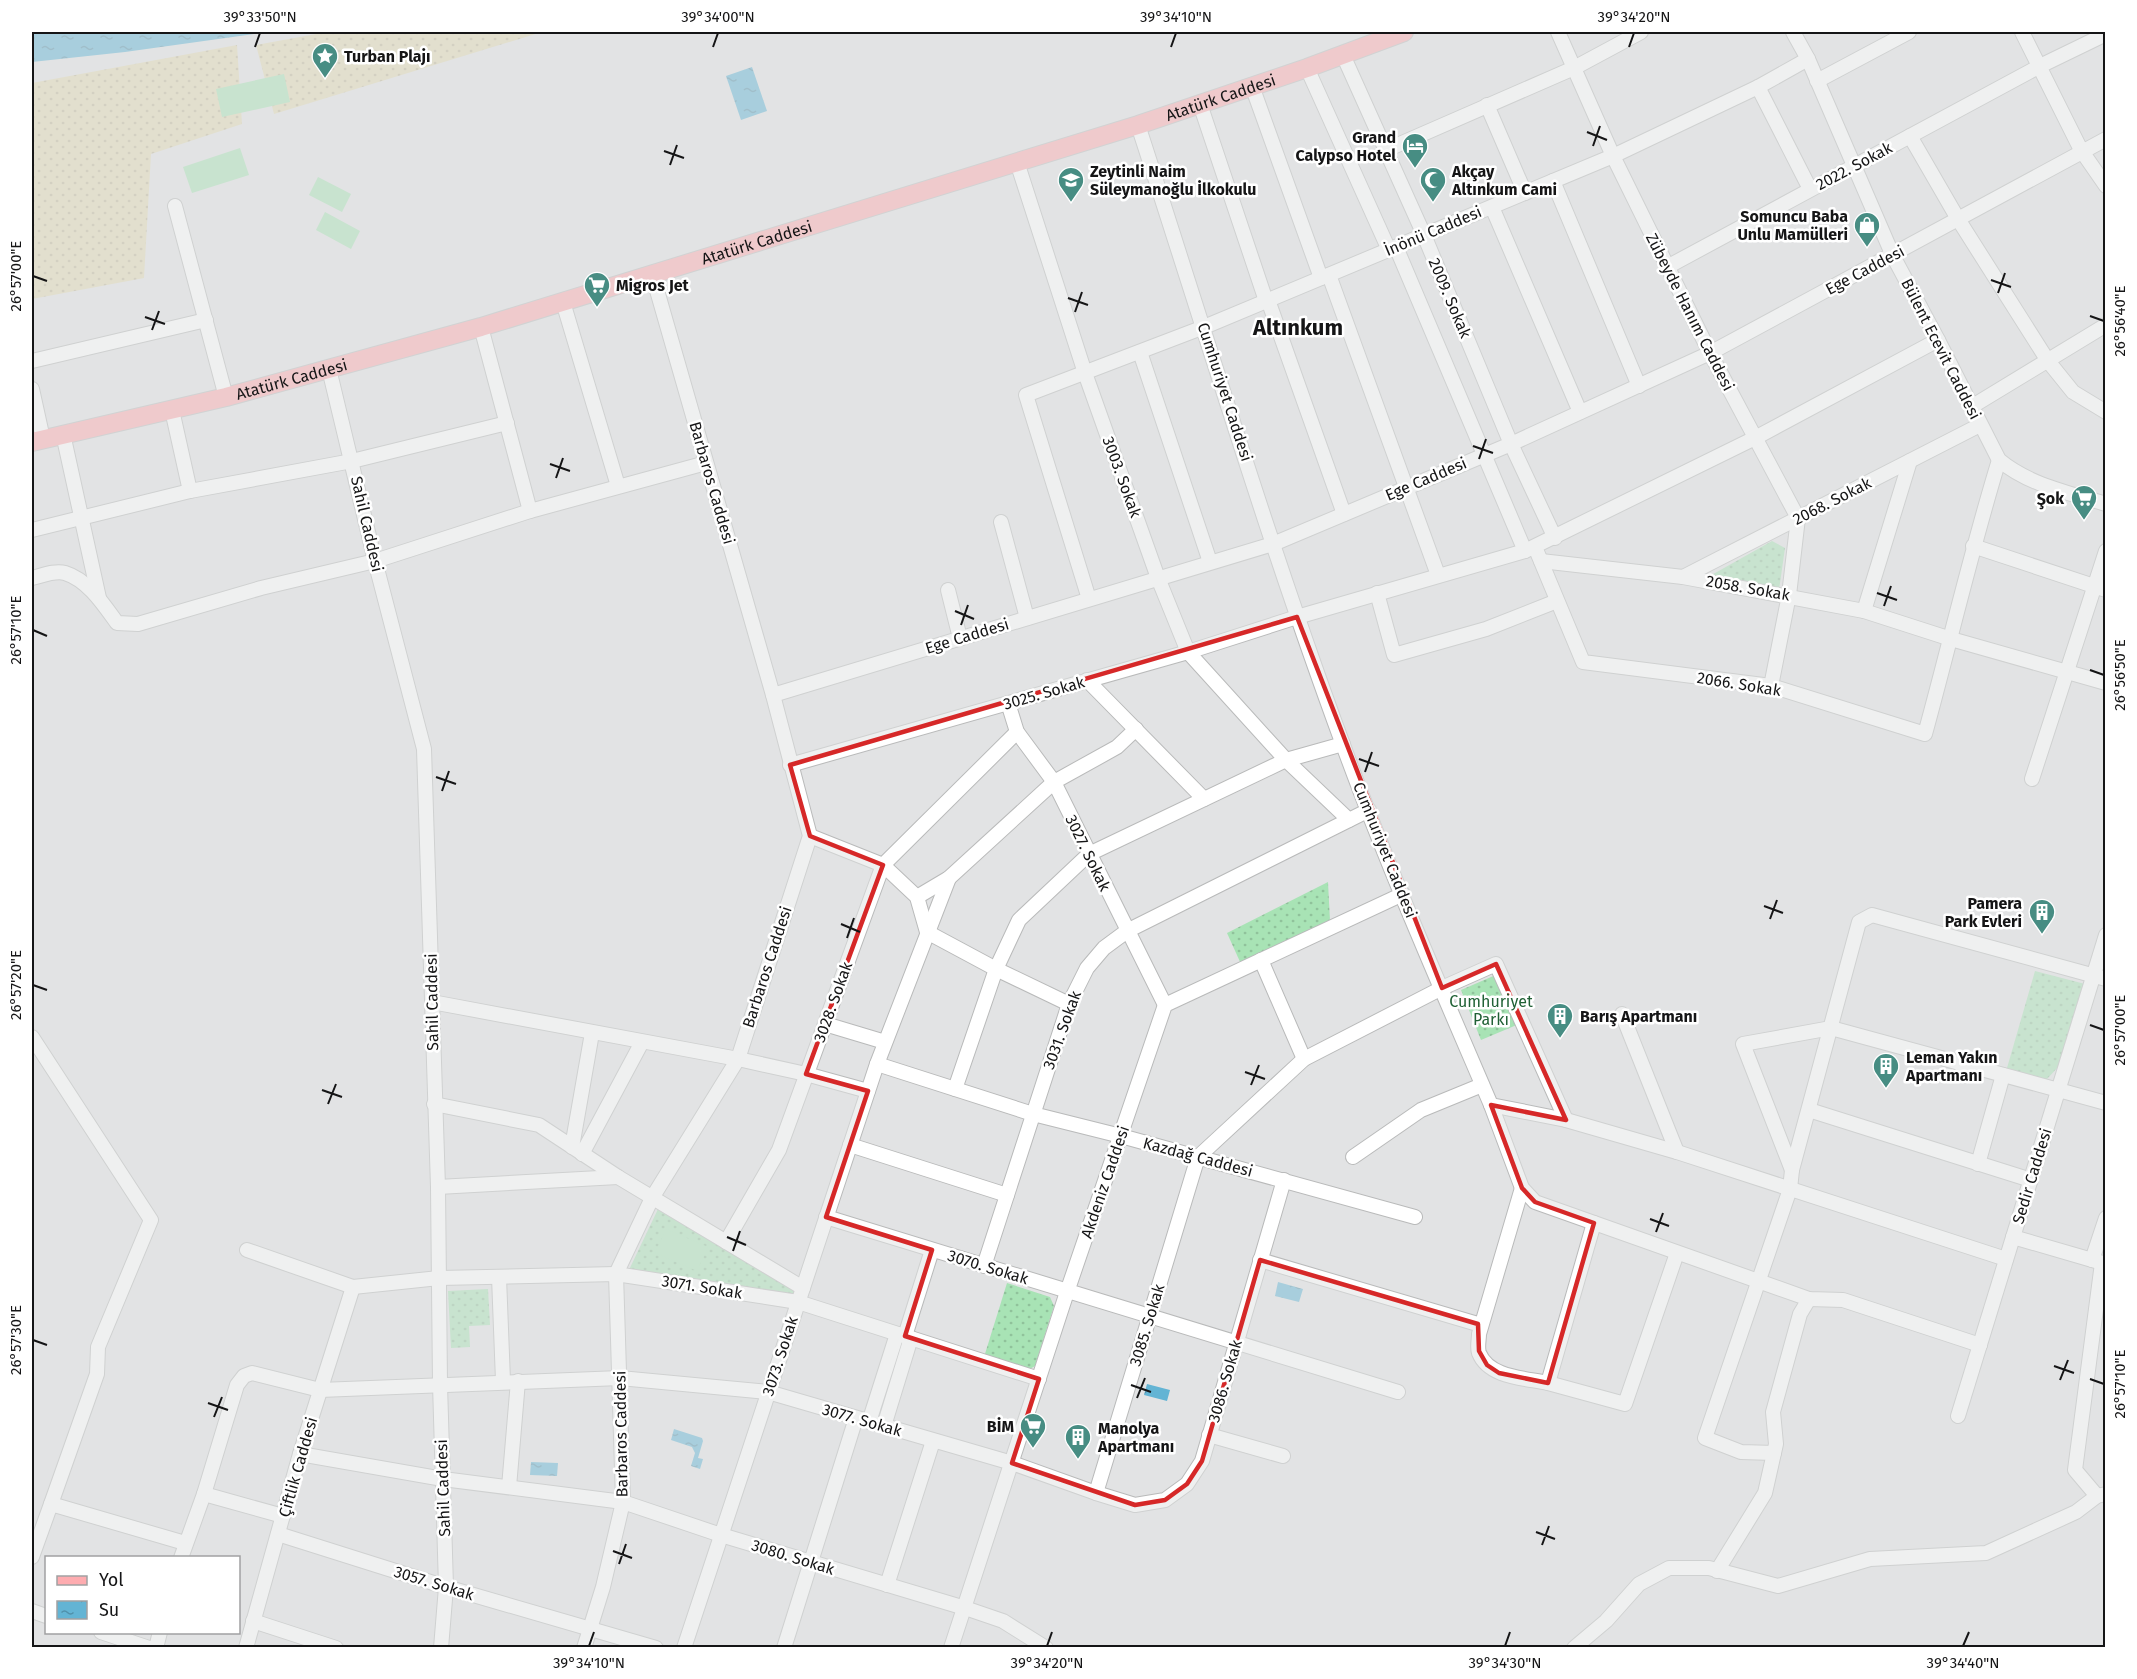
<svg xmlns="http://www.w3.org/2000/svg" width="2137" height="1679" font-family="'Fira Sans',sans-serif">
<defs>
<pattern id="grass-dots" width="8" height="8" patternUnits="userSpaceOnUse" patternTransform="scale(1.5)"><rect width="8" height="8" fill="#a8e3b5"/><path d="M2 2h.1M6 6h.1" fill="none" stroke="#90c29b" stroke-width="1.8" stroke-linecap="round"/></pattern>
<pattern id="sand-dots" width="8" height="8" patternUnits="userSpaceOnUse" patternTransform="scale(1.5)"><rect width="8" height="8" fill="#e3d9b4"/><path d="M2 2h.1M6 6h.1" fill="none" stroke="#c2b99a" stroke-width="1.8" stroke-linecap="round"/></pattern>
<pattern id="water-ripples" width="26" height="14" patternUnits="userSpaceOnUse" patternTransform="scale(1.5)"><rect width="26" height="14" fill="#63b4d4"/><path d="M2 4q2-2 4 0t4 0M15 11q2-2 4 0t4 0" fill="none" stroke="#5091ab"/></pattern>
</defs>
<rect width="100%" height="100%" fill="#e2e3e4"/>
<g fill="url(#grass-dots)">
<path d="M1772,541L1785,548L1779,590L1708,577Z"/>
<path d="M1328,882L1330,921L1241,964L1227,933Z"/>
<path d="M2035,971L2085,984L2061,1064L2046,1080L2007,1068Z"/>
<path d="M1498,974L1519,1024L1481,1040L1461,990Z"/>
<path d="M659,1207L798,1286L794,1295L628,1272Z"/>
<path d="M1007,1283L1050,1297L1054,1306L1035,1366L1028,1370L984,1357Z"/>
<path d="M488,1289L490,1325L469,1326L470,1347L451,1348L448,1291Z"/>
</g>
<g fill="url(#sand-dots)">
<path d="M327,32H542L274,114L256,45Z"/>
<path d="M237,45L242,124L151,154L144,278L32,299V83Z"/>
</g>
<g fill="#a8e3b5">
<path d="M284,74L290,102L222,117L216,89Z"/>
<path d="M240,148L249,175L192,193L183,167Z"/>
<path d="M318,177L351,194L342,212L309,195Z"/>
<path d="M325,212L360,231L351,249L316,230Z"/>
<path d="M666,1229L708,1247L697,1271L655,1253Z"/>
</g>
<g fill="url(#water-ripples)">
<path d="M32,32H269L125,52L32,62Z"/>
<path d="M752,67L767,111L741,120L726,76Z"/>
<path d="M1278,1282L1303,1289L1299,1302L1275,1296Z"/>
<path d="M1147,1384L1170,1390L1167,1401L1144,1395Z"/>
<path d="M674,1429L702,1438L703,1441L698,1458L703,1459L700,1469L691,1466L695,1453L692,1447L671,1440Z"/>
<path d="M531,1462L558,1463L557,1476L530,1475Z"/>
</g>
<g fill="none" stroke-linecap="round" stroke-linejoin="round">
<g stroke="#b9baba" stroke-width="16">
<g id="minor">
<path d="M1558,32L1613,156L1710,353L1798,518L1789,595L1771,686"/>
<path d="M1793,32L1808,59L1893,256L1938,340L1999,460C2029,485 2069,493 2106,504"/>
<path d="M2022,32L2081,150L2106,186"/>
<path d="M1343,55L1424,235L1511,444L1555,538"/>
<path d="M1307,68L1389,250"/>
<path d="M1817,81L1909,32"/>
<path d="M1252,86L1321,278"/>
<path d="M1758,87L1810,189"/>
<path d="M1200,104L1266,301"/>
<path d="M1487,105L1525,193"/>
<path d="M1138,125C1205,331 1267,538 1342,742C1386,863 1440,986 1491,1105L1566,1120L1677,1152L2006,1259"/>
<path d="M1910,136L1958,219L2048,361L2073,392L2106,412"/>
<path d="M1386,150L1574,68L1641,32"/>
<path d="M1017,162L1085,373L1158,578L1188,652L1286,760L1349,820"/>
<path d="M1553,181L1639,386"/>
<path d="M175,206L226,397"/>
<path d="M1492,207L1580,412"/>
<path d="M1396,247L1525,551"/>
<path d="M1667,267L2040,66L2106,34"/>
<path d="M1329,275L1438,575"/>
<path d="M1268,300L1344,514"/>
<path d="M563,302L618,486"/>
<path d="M481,327L530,511"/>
<path d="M1140,352L1210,562"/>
<path d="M32,361L206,320"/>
<path d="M329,369L375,561L424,749L438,1187L440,1384L446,1587L441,1648"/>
<path d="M32,389L43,439"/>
<path d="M1971,407L2106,325"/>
<path d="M172,410L190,491"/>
<path d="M63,434L99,598"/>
<path d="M1001,522L1027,618"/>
<path d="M32,530L190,491L352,461L507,423"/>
<path d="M1973,546L2106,590"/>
<path d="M1535,547L1583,662L1771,686L1925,734C1950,643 1971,551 1999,460"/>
<path d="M1541,561L1683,577L1864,611L1951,639L2106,683"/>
<path d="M1683,577L1980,425"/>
<path d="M32,578C41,576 55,570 65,573C88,580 104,605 117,623L138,624L261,588L375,561L530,511L706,463"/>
<path d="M948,590L960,638"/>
<path d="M1377,593L1394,655L1486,629L1557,601"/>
<path d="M1089,599L1026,395L1204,327L1613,156L1758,87L1808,59"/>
<path d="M1864,611L1910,461"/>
<path d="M1087,680L1204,799"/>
<path d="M773,695L1273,544L1511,444L1710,353L2106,139"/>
<path d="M1008,703L1017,732L1054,782L1165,1005"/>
<path d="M790,765L1188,652L1297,617L1525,551L1755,438L1938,340"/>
<path d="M2032,779L2106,551"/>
<path d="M810,836L883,865L917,897L927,932L996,969L1069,1004"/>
<path d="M917,897L949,878L1054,782L1117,747L1136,729"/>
<path d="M1261,960L1304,1059"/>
<path d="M432,1002L738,1059L806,1074L868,1091"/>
<path d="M1622,1014L1677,1152"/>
<path d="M825,1024L885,1042"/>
<path d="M32,1037L151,1220L98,1347L97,1374L51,1504"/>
<path d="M877,1064L1033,1114L1121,1136L1415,1217"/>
<path d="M955,1089L996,969L1019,920L1089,854L1286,760L1343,744"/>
<path d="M434,1104L539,1125L618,1177L803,1288"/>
<path d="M1491,1105L1522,1188L1535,1202L1809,1299L1843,1300L1980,1345"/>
<path d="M1809,1110L2031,1180"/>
<path d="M850,1145L1007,1195"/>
<path d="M572,1147L592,1033"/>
<path d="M582,1154L642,1042"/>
<path d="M1353,1157L1421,1110L1482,1085"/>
<path d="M1978,1164L2003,1075"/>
<path d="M1792,1170L1743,1044L1831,1028L2106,1103"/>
<path d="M438,1187L618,1177"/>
<path d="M1522,1188L1479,1334C1479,1340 1477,1347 1479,1353C1489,1378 1525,1378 1548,1383"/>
<path d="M826,1217L1398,1392"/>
<path d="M1594,1223L1548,1383L1625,1404L1677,1253"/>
<path d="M2013,1237L2106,1264"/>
<path d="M726,1242L779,1150L883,865L1017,732"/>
<path d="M247,1250L353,1287L439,1278L616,1274L798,1302L1039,1379"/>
<path d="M1260,1260L1481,1325"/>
<path d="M2092,1260L2106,1218"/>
<path d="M984,1266L1069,1004L1087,968L1104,948L1127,931L1369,810"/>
<path d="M499,1277L503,1381"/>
<path d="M905,1336L932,1250"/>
<path d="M1958,1416L2106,935"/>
<path d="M869,1422L897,1334"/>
<path d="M884,1426L911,1338"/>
<path d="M1209,1435L1283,1456"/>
<path d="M1774,1453L1741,1452L1705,1438L1790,1189L1792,1170L1859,922L1872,915L2106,979"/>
<path d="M300,1454L443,1479L623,1502L721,1535L965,1608L1003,1621L1046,1648"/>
<path d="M509,1487L518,1381"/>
<path d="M1096,1493L1198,1157L1304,1059L1442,988L1496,964L1566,1120"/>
<path d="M204,1494L283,1516"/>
<path d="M2097,1496L2075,1470L2102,1263"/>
<path d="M278,1534L446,1587L656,1648"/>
<path d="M32,1557L51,1504L185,1543"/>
<path d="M181,1558L204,1494L237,1385L244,1376L252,1373L320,1390L620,1378L768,1392L1012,1463L1096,1493L1135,1505L1165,1500L1187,1484L1202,1461L1284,1180"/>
<path d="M1717,1571L1765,1493L1776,1444L1773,1412L1800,1314L1809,1299"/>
<path d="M887,1585L933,1441"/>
<path d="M32,1611L46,1616"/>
<path d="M253,1621L336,1648"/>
<path d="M101,1632L149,1648"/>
<path d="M156,1648L160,1632"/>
<path d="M246,1648L300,1454L353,1287"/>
<path d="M584,1648L603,1587L623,1502L616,1274L652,1198L738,1059L810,836L773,695L652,273"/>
<path d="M684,1648L877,1064L949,878"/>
<path d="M784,1648L856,1418"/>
<path d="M951,1648L1067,1292L1165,1005L1403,894"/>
<path d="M1574,1648L1606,1621L1639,1584L1669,1568H1709L1778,1586L1870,1559L1986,1553L2076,1512L2097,1496L2106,1494"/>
</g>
</g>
<g stroke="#bdbdbe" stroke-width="20">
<g id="major">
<path id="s1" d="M32,442L226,397L481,327L1138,125L1307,68L1404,32"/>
</g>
</g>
<use href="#minor" stroke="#fff" stroke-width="14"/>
<use href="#major" stroke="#feacb0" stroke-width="18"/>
</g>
<path d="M0 0H2137V1679H0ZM1297,617L1442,988L1496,964L1566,1120L1491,1105L1522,1188L1535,1202L1594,1223L1548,1383L1499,1373L1487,1365L1479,1351L1478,1324L1260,1260L1202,1461L1187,1484L1165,1500L1135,1505L1012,1463L1039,1379L905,1336L932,1250L826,1217L868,1091L806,1074L883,865L810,836L790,765Z" fill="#e2e3e4" fill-opacity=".55" fill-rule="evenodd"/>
<path fill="none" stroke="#d62828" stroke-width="4.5" stroke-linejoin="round" d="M1297,617L1442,988L1496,964L1566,1120L1491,1105L1522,1188L1535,1202L1594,1223L1548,1383L1499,1373L1487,1365L1479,1351L1478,1324L1260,1260L1202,1461L1187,1484L1165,1500L1135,1505L1012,1463L1039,1379L905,1336L932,1250L826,1217L868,1091L806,1074L883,865L810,836L790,765Z"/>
<path fill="none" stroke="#151516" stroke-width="2" d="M255,47L260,33M713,47L718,33M1171,47L1176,33M1629,47L1634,33M1587,132L1607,140M1593,146L1600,126M664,151L684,158M670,165L677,145M33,276L47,281M1991,280L2011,287M1998,293L2005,273M1068,298L1088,305M1075,312L1082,292M2090,316L2104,321M145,317L165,324M152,330L159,311M1473,446L1493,453M1479,459L1486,439M550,464L570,471M556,478L563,458M1877,593L1897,600M1884,606L1891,586M955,611L974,619M961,625L968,605M33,630L47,636M2090,670L2104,675M1359,759L1379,766M1365,772L1372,752M436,777L456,784M442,791L449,771M1764,906L1783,913M1770,919L1777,900M841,924L860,932M847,938L854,918M33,985L47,990M2090,1025L2104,1030M1245,1072L1265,1079M1251,1085L1259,1065M322,1090L342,1097M328,1104L336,1084M1650,1219L1669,1226M1656,1232L1663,1213M727,1237L746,1245M733,1251L740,1231M33,1340L47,1345M2054,1366L2074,1373M2090,1379L2104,1384M2060,1380L2068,1360M1131,1385L1151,1392M1137,1398L1145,1378M208,1403L228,1410M214,1417L222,1397M1536,1532L1555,1539M1542,1545L1549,1526M613,1551L632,1558M619,1564L626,1544M589,1646L594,1632M1047,1646L1052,1632M1505,1646L1510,1632M1963,1646L1969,1632"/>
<defs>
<g id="sight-pin" transform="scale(1.35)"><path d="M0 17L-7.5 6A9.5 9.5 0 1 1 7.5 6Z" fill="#478d83" stroke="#fff"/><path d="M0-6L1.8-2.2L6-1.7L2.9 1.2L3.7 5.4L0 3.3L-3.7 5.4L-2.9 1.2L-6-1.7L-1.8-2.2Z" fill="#fff"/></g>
<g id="hotel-pin" transform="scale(1.35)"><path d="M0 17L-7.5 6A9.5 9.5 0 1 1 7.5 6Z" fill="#478d83" stroke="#fff"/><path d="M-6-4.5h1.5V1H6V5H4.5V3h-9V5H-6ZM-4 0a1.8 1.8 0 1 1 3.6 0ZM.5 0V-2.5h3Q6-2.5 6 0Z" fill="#fff"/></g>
<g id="school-pin" transform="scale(1.35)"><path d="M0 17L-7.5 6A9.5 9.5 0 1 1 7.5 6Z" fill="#478d83" stroke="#fff"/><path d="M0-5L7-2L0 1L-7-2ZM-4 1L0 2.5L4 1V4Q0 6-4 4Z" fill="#fff"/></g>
<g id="mosque-pin" transform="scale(1.35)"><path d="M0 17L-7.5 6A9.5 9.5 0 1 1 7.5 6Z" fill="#478d83" stroke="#fff"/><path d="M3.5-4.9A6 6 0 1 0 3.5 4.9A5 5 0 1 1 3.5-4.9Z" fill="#fff"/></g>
<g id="shop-pin" transform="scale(1.35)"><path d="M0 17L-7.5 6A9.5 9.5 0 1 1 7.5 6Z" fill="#478d83" stroke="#fff"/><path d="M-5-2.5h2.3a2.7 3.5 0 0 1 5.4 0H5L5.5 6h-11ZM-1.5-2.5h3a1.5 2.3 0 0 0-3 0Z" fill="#fff"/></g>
<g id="supermarket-pin" transform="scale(1.35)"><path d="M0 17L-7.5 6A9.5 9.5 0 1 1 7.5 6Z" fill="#478d83" stroke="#fff"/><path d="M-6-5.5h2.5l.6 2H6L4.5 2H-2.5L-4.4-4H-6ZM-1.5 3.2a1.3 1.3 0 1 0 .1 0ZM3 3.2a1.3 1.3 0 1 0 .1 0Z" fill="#fff"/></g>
<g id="building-pin" transform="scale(1.35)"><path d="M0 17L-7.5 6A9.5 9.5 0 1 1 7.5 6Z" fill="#478d83" stroke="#fff"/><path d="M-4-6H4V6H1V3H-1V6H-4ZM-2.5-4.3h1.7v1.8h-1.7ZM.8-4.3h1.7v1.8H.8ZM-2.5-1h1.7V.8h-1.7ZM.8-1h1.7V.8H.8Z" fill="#fff"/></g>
</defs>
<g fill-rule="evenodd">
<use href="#sight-pin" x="325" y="56"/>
<use href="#hotel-pin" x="1415" y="146"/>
<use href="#school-pin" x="1071" y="180"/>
<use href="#mosque-pin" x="1433" y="180"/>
<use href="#shop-pin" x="1867" y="225"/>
<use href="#supermarket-pin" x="597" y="285"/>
<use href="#supermarket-pin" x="2084" y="498"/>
<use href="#building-pin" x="2042" y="912"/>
<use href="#building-pin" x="1560" y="1016"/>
<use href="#building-pin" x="1886" y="1066"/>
<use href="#supermarket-pin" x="1033" y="1426"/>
<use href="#building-pin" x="1078" y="1437"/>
</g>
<g text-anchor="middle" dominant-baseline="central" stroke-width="5" stroke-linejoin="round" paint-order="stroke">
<g font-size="16" font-weight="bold" fill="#151516" stroke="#fff" text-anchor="start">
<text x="344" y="56">Turban Plajı</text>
<text x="1396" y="137" text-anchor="end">Grand<tspan x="1396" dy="18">Calypso Hotel</tspan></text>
<text x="1090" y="171">Zeytinli Naim<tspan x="1090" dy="18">Süleymanoğlu İlkokulu</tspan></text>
<text x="1452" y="171">Akçay<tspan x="1452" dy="18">Altınkum Cami</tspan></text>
<text x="1848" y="216" text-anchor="end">Somuncu Baba<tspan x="1848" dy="18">Unlu Mamülleri</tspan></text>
<text x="616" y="285">Migros Jet</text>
<text x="2064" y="498" text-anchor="end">Şok</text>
<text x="2022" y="903" text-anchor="end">Pamera<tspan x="2022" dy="18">Park Evleri</tspan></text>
<text x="1580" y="1016">Barış Apartmanı</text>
<text x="1906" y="1057">Leman Yakın<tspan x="1906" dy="18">Apartmanı</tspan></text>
<text x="1014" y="1426" text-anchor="end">BİM</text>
<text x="1098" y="1428">Manolya<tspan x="1098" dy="18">Apartmanı</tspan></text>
</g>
<g font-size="16" fill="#151516" stroke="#fff">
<text stroke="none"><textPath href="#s1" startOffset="1238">Atatürk Caddesi</textPath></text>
<text transform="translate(1854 166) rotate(-28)">2022. Sokak</text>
<text transform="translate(1433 231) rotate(-23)">İnönü Caddesi</text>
<text stroke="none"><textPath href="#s1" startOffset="752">Atatürk Caddesi</textPath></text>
<text transform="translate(1865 270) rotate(-28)">Ege Caddesi</text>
<text transform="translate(1450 298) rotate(67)">2009. Sokak</text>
<text transform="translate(1690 312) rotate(63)">Zübeyde Hanım Caddesi</text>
<text transform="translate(1941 349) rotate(63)">Bülent Ecevit Caddesi</text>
<text stroke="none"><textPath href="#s1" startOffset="267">Atatürk Caddesi</textPath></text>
<text transform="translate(1225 392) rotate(72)">Cumhuriyet Caddesi</text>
<text transform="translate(1122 477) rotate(70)">3003. Sokak</text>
<text transform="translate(1426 479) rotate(-23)">Ege Caddesi</text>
<text transform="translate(712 483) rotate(74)">Barbaros Caddesi</text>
<text transform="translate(1832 501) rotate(-27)">2068. Sokak</text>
<text transform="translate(367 524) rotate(77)">Sahil Caddesi</text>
<text transform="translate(1748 588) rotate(10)">2058. Sokak</text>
<text transform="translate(967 636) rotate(-17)">Ege Caddesi</text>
<text transform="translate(1739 684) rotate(9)">2066. Sokak</text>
<text transform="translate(1044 693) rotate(-16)">3025. Sokak</text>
<text transform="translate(1385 850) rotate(68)">Cumhuriyet Caddesi</text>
<text transform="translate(1088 853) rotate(64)">3027. Sokak</text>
<text transform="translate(767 967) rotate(-72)">Barbaros Caddesi</text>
<text transform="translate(432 1002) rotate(-91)">Sahil Caddesi</text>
<text transform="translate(833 1002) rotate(-70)">3028. Sokak</text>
<text transform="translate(1062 1030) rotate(-70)">3031. Sokak</text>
<text transform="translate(1198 1157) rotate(15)">Kazdağ Caddesi</text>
<text transform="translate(2032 1176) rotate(-73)">Sedir Caddesi</text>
<text transform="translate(1105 1182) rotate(-71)">Akdeniz Caddesi</text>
<text transform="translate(988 1267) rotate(17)">3070. Sokak</text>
<text transform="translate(702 1287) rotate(9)">3071. Sokak</text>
<text transform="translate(1147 1325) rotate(-73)">3085. Sokak</text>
<text transform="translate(780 1356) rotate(-72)">3073. Sokak</text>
<text transform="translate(1225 1381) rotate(-74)">3086. Sokak</text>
<text transform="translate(862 1420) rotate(16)">3077. Sokak</text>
<text transform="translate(621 1434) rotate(-91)">Barbaros Caddesi</text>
<text transform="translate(298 1467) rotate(-74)">Çiftlik Caddesi</text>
<text transform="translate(443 1488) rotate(-92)">Sahil Caddesi</text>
<text transform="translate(793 1557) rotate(17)">3080. Sokak</text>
<text transform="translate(434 1583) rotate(17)">3057. Sokak</text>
</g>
<g font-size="16" fill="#206135" stroke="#fff">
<text x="1491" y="1001">Cumhuriyet<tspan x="1491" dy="18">Parkı</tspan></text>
</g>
<g font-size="22" font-weight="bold" fill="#151516" stroke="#fff">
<text x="1298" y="327">Altınkum</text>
</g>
</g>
<rect width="2137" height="1679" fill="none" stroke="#ffffff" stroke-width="66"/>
<rect x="45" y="1556" width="195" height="78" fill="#ffffff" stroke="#a1a1a2" stroke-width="1.5"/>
<rect x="57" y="1576" width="30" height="9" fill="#feacb0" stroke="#a1a1a2" stroke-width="1.5"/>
<text x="99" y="1586" font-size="18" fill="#151516">Yol</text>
<rect x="57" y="1601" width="30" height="18" fill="url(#water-ripples)" stroke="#a1a1a2" stroke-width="1.5"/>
<text x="99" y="1616" font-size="18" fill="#151516">Su</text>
<rect x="33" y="33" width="2071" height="1613" fill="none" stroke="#151516" stroke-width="2"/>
<g font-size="15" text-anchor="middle" fill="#151516">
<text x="260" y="22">39°33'50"N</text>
<text x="718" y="22">39°34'00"N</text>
<text x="1176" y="22">39°34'10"N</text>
<text x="1634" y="22">39°34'20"N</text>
<text transform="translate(16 276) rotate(-90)" y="5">26°57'00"E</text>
<text transform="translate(2120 321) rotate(-90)" y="5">26°56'40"E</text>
<text transform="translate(16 630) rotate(-90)" y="5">26°57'10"E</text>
<text transform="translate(2120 675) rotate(-90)" y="5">26°56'50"E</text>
<text transform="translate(16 985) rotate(-90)" y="5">26°57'20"E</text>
<text transform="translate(2120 1030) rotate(-90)" y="5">26°57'00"E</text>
<text transform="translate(16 1340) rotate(-90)" y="5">26°57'30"E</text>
<text transform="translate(2120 1384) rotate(-90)" y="5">26°57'10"E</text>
<text x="589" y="1668">39°34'10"N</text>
<text x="1047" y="1668">39°34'20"N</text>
<text x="1505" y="1668">39°34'30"N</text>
<text x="1963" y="1668">39°34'40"N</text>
</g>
</svg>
